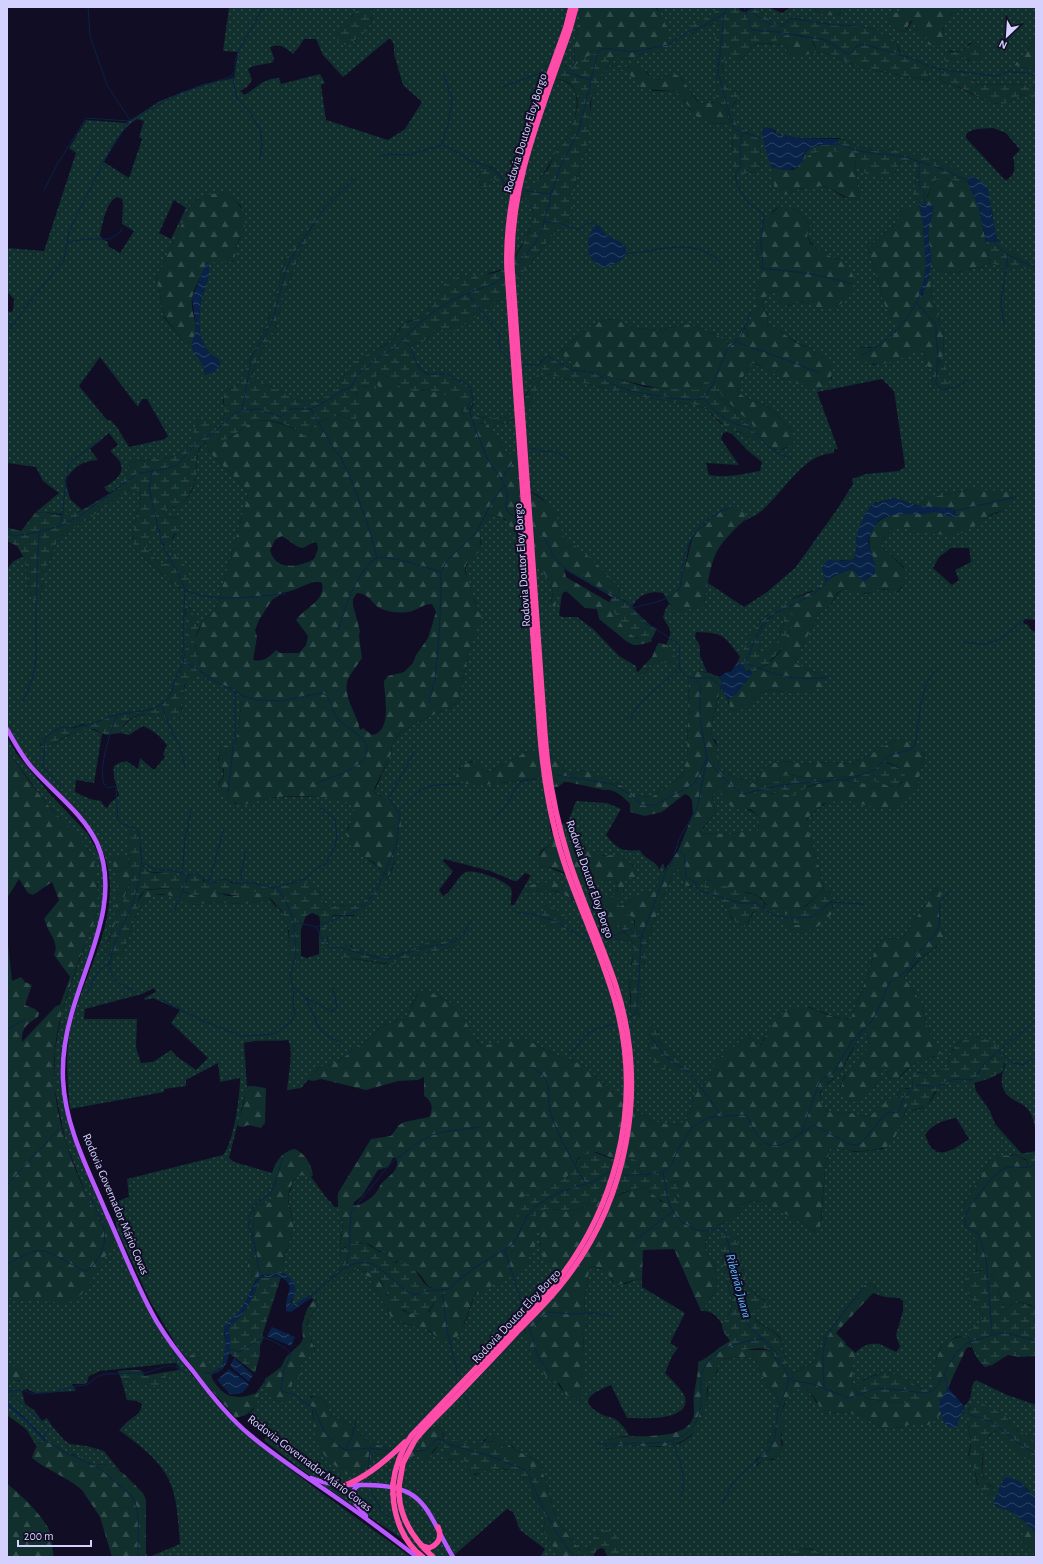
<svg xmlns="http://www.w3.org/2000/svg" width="1043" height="1564" font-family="'Alegreya Sans',sans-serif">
<defs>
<pattern id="grass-dots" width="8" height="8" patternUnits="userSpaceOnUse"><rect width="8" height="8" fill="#102f2d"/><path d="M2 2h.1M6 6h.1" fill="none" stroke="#324c4c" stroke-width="1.8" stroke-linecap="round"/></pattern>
<pattern id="forest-firs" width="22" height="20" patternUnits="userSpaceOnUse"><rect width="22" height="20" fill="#102f2d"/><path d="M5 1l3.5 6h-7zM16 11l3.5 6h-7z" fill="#324c4c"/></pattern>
<pattern id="wetland-marsh" width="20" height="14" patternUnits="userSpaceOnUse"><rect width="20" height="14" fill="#102f2d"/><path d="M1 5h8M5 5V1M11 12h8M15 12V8" fill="none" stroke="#324c4c"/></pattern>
<pattern id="water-waves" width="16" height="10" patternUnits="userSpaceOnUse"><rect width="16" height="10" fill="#092348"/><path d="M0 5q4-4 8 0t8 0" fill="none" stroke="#2c4263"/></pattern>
</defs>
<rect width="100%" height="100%" fill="#100d25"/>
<g fill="url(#grass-dots)" fill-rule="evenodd">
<path d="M229,7H354L357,10L350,18L354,42C364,32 374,25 372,10L376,7L464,8L466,7H583L575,39L574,67L568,68L565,65L555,79C583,82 579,108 571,127C570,131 568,137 566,141C563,144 559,146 557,150C548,165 542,185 521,189C499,193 506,166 486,166L478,176V181L482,187L490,183L493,179L496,180L516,195L527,198L531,204L534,216L527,236L512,261L504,269L489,273L434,303L427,312L418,319L408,321L400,328L391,342L377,349L345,373L338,388L331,394L318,401L310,402L300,401L261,382L251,376L262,350L273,335L289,280L302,249L299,241L286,258L267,325L250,358L243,378L239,384L227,390L223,400L225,412L223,422L219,427L214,426L190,447L176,456L130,462C125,478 125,485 109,493L104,487C113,483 126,473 120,462C118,458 114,455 111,452V450L118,445L109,433L90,449L98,460C82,461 74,467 65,480L70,499L82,510C68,519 50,510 35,513L59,493L43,481L36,467L7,463V311L10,312L13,311L14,299L7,292V251L9,248L44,251L76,153L69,148L86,120L126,123L160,101L204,84L234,78L238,52L223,51ZM390,38L394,45V54L403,85L422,102L405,129L388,140L326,120L321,85L325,83L320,74L281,84L279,78L271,79L263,82L245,95L240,91L247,87L252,80L248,69C255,64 265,65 273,62L274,58L270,47C281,43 285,47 293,54L299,47L304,39H316L323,55L343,77ZM137,119L144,121L139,137L142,139L129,178L104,162C112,146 121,129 137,119ZM226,193L241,206L244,230L237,244L234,260L232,262H208C211,275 204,287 202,298C198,313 197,337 207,350C210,354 215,357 219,360L215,371L205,375L204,366L193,351L192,343L186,345L164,317L159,289L156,278L191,205L197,199ZM117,197L122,199L123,204L122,224L134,231L120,253L108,246V242L102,239L100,235C103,224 105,203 117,197ZM174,200L186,208L171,239L159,233ZM100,357L138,407L142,399H147L168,436L165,439L129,447L117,427L110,420H107L79,386Z"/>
<path d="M655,7H719C713,14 706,21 696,23L691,35C696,30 707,27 714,23L720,26V30L715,34V37L719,43L715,102C709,102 704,104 699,103L681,78L673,74L667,75L660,80L654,79L646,71L628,66L624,68L612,62L614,58L633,59L644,53L652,51L659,10Z"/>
<path d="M761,7H768L782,13L791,7H815L816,11L826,15L838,16L844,7H904L902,11L887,23L898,31L905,32L913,20L918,32L926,37L928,45H941C943,30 944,13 962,9L963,7H1036V37L1028,49L1014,65L1036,71V88L1019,84L978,85L974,80L941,73L940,81C945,83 950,84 955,86C967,90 988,105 1001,104C1012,103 1020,93 1030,94V104L1036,109V265L1023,259L1006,248L996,237L992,211L971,176L968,183L965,178L893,149L875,151L868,148L856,146L847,140L838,138H800L776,134L775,130L765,127V147L773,170L774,187L786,195C798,189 813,183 826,187C840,192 841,201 859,198L855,163L857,153L861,170C872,176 879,179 893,176L900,162L905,160C921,167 917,172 915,185C914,189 916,194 916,199L920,201L919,203L903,211L894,225L887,230L868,248L885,306L901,326C892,340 877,350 861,347L873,365L892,361L920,350L924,353L927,365L930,369H932L933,384L936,389L949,388C947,378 949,366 940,360L943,355L944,335L933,301L929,276L930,270L934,269L949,274L981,267L990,263C1003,269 1026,265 1036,272V620L1025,619L1023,623L1028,625L1031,630L1036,632V1132C1034,1123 1033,1115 1027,1108C1022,1103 1016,1102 1011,1098C999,1090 1000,1076 1006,1064L982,1038C967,1037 955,1040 950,1056C948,1060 949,1064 947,1068L930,1074L917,1072L912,1077L913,1087L911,1089L907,1088L899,1089L897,1097C885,1100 880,1113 869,1115C860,1117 853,1112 845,1112C839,1112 835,1114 829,1112C819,1109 818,1093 824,1086C828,1082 835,1079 838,1075C848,1062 854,1045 862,1031L865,1030L870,1046L844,1077L840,1087L874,1088L884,1065L891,1081L900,1077L911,1066L919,1061L934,1057L941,1050L930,1034L925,1020L922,1004L904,977L920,959L938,946L940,923L939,917L940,910L937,887L902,939L885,938L881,940L875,951L863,988L852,1015L853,1019L835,1017L809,1007L769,1030L759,1047L748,1034L716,1062L710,1078L693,1096C691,1108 691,1117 679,1125L660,1123L650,1120L619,1098L586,1067L574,1061L560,1057L525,1039L482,1046C470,1037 468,1021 458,1010C450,1000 436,996 426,990L417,994L407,1016L379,1028L367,1040L343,1058L328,1066H320L301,1088L287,1090C288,1078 294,1049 288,1040C273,1042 259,1039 244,1043L247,1087L229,1158L234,1162L272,1173C271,1183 274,1193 270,1202L258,1205L255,1208L253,1215L254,1245L247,1268L250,1274L256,1280L244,1305L240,1311L236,1315L224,1333L226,1344L222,1367L213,1372L210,1367L191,1355L187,1359L178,1348L150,1301L117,1229L113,1203L129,1197L127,1179L223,1155C234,1142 240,1096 240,1078L220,1082L218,1063L186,1080V1086L164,1089V1092L70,1109C67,1081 65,1052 71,1025C84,975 116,926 109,874C100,810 31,783 8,727C4,718 7,698 7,688C7,649 7,609 7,570C11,562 15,559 24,557L31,597L40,598L47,566L59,537L92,517L116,497L136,488L139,490L141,497L134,524L133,548L177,587L180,588L188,585C188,568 185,566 172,557L164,564L156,561L152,552L146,548L145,544L155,528L159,529L163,537V545L168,546L178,530V517L168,518L164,513L165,509L169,506L175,508C186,503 194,490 196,478C199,465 193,452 205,443C210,459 239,476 248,495L216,609L204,620L199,628L189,606L185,609L186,618V649L180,673L167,699L158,706L145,711L116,715L88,724H83L46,736L39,741L41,746C60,748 79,717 102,734L94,783L76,780L75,792L90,799L101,801L104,806L107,808L111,802L119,796C117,785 112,777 114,766L119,763L127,761L138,769L140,758L154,770L165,757L163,754L167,745C161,737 153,730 143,726L129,735L120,733C129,712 151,711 170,719L182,710C184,693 180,677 202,674C210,684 222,684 232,688C235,689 238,692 241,694L242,700L236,744L235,746H229L220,751L218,761C225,771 226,775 218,785L235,804C248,805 259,799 272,798C285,797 351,792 354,809C356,815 350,823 347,829L354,849L376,865L385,874L361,905L326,906L323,902L319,891L300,882L271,888L248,882L237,884L232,882L207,883L199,876L181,878L170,873L151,872L146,870L142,864L141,844L129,831V855L127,857H113C114,866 116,876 117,885C119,906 111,935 104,954L122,955L139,907L148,896L154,895H171L193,905L213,902L244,904L264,901L272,904L276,908L275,904C291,920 289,938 289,960L296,963L301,956L307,958L319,954V945L322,946H328C329,940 327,935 325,930C321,912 343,916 354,916L389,877L395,862L382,797L374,792L391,754L392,745L400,733L419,721L451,707L458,701L467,661L481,614C476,604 462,573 467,564C470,557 479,555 481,547C482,543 480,539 480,535C480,528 486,521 489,515L499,516L508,522L550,582L553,592L551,602L558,595L562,594L559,615L562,617H577L593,629L619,656L636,666L637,672L642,674L646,672L650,665L654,664L658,660L666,663L670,648L666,645C674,628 670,632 663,617L666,608L669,604L671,607C686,610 691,610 704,603L708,583L744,607L767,592L795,568L836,511L853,484L852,479L866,474L899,471L905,467L894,391L882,379L817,392L838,449H834V453C803,453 782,495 760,512C755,516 749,518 744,521L745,517L712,518C707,525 699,527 694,534C683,550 689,590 666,598L663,593C650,590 637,595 632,607L626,601L619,597L618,586L565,541L558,523L544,500L534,493L525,489L517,480V474L520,466L513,456L506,452L492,429L498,422L506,424L515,418L536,393L542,377C534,384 528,390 523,399C520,403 519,408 515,412C503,421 481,419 469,413L474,403C467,398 447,378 440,375C437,374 432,375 428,374C415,371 411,355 414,343L423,342L437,329L455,330L498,301L530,264L556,231L567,222L573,213V190L586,152L592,95L602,76L610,65L624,69L635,79L653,91H673L678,93L690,109L707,121L714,124L728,123L733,125C735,141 728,150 736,165C740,174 744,175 754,172L762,160L758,137C740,129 734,128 732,106L736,102L739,95L738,90L731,92C727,89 726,80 722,76L723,62L727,57H734L741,60C745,56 749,48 754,45C758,42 781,44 786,46L787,51L809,54L823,52L863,68L930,81L927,71V66L901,54L897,43L886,34H882V31L861,26L838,25L790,19L783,24C773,23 763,17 759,8ZM971,42L982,50L969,61C964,56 959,58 955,61L944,54L950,51L961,52ZM993,128L1006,133L1020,150L1013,157C1015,167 1016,174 1007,180L1004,179L966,138V134L970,131L977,129ZM779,207C801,207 797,210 810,225L807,236C813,248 826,258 840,259L820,308C809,304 800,298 789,306L780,303L778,296L772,291H769L765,299L762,300L763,306L768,315L767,325L776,328L799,344L811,348L813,351L825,357L832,378L821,389L758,366L754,361L742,378L737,390C745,402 761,400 770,409C779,416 785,425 793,432L787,447L782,450H776L767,446L756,428L723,397L720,392V383L716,387L719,398L734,409L739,421C746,423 755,431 759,437V440C749,441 743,430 733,431L720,423L705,408L696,405L648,398L546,374L540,362L543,356L577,369L574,364L561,354V351L591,326L604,320L615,319L635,328L657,330L689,324L717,335L729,344C737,342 739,334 743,328L747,329L748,340L762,274L756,249L773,211ZM596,225L599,226L606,235L625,245L589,253V248ZM727,432L732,434L748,451L762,462L760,471C742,474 728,478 709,475L706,463L739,465L721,439L723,433ZM972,489L1008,508L981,520L969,529L893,527C888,532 881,539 881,546L904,567L902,587L898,592L880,589L866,594L844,589L838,593L830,606L819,613L795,661L796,664L824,676L793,693L773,690L761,692L751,703L729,705L727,697L721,688L712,723L711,735L716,741L719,768L724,773L756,784L760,773L765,767L774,763L787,761L805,764L829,762L852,764L896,740L925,753L916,791L881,809C864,805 842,795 825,804C818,808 812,815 806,821L824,889L831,892V902L834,908L801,934L780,923L784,921L795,925L790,917L791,912H779L765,904L764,907L754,912L745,927C741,926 737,924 734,921C729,915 728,908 722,902C716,896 709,892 704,885L708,880C700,879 697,886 689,887L685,885L680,871L676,868L666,889L647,942L644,967L631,965L635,948L634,944L629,941L617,939L604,924L611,910L626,904L634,897L651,892L656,887L665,868L663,863L659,869C655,859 644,860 640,850C622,852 617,849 606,835L621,809L607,803L576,801L568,822L559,825L555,832H551C548,814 549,795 558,780L545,777L502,783L458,770L467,763L472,761L481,767L484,772L491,771L528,751L548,753L563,766L567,776L579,771L585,770L621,785L633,795L652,797L677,780L683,773L687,757L689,677L697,671L707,672L700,656V646L695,637L696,632C724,633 724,635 740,657L755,629L761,620L768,614L774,615L761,630L763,637L758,650L762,657L777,642L784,621L776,611C784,606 789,600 798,596C805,592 812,592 819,588L820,585H824L826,582L823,570L841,560L851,561C860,553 854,543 858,534C862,523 869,513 875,503L894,498L920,506L928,496H937ZM951,548H969L971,562L955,570L959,580L952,585L933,568L939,557ZM562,842C581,843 600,862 620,854L634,866V877L626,878L623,879L624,890L611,907C601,905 592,905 583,903C566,899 554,884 536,892L527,886C535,883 547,882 555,884C572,887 591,912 610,898C615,894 618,890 618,885L614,879C599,883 585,881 570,876C559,873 551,866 539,866C539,863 538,858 539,855C542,846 554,843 562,842ZM444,859L490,871L514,881H517L525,873L531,875L514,905H511C510,899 514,892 510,887C504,880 471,867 464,873C455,880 453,891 443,896L439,890L453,871L443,861ZM458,938L460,945L396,961L394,964H385L342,957L351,945L353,948L379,957H388L405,952L431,941L436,942ZM639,978L642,982L641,1007L639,1017L631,1013L629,981ZM154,988L156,992L144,998L145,1000L153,998L180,1010L171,1023L208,1058L196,1070L176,1056L171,1050L153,1062L141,1063L136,1047L137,1019H84L85,1009L142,994ZM658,1031L656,1039L665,1045L675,1056L685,1063L669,1065L666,1067L654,1063L648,1044L650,1033Z"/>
<path d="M7,737L16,753L48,792L88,834L103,862L105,880L104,910L69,1016L62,1088L71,1134L85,1170L108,1221L104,1229L89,1202L66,1143L54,1086L55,1050L62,1011L84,946L96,915L98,884L89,851L47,804L7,750Z"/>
<path d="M718,792L722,793L731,805C745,809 764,810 758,831H744L731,834L701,833L702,830L716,812L712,795Z"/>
<path d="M957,1082L974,1083L976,1091L990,1111L995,1124L1022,1154L1010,1155L990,1160L963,1207L964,1212L975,1238L977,1240C976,1253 975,1257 983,1266L982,1270L976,1271L965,1277C965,1284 966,1293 971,1299C975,1305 987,1310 981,1320C979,1324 975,1325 972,1328C970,1331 969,1334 967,1336L955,1337L941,1346L937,1356L930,1392L897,1375L888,1373L877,1374L865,1379L853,1389C853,1381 851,1372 852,1364C852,1350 866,1342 879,1344C885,1346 890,1349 896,1352L900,1347L896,1335L903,1311V1301L899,1298L885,1297L873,1293L876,1286L869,1283L865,1285C846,1310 823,1332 814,1362L794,1373C780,1365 787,1348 779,1336C772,1327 757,1326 753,1315L755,1310H766V1301L747,1287L736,1235C732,1240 724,1249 722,1256C722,1259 723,1265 724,1268C727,1292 741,1303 722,1324C717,1316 712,1310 701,1311C713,1298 722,1282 715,1265C714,1262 711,1260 709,1257C703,1248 705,1236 710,1228L724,1223L734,1216L742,1206L747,1202L760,1201L801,1222L816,1233L821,1226L825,1169L830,1149L835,1148L856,1152L883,1149L905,1114L907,1104L912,1111C915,1110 921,1109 924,1107C939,1097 931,1085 957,1082ZM956,1118L969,1139C958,1146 941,1161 930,1146C928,1143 927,1138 925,1135C933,1123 943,1121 956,1118Z"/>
<path d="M302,1175L311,1177L328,1200L331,1202L334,1207H339V1220L343,1222C341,1237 338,1251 343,1266L312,1293L315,1296L337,1275H344L358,1268L363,1273L370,1277L372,1285L388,1310L391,1318L402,1323L425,1328L438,1338L454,1340L465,1323L475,1294L485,1289L537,1231L538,1226L541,1237L540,1245L560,1278L554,1302H525L520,1298V1312L525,1333L562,1390L581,1402L584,1329H587L584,1301L590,1266L606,1270L613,1282L625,1284L637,1279L642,1280V1287L685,1313L670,1343L678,1348L672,1356L665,1373C670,1378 683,1391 685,1397C691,1422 640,1418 627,1418L611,1385C592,1393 575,1401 603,1415C607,1417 612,1417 615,1419C621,1422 626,1431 630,1436C622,1436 607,1437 602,1444L607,1449L627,1445L659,1447L681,1443L691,1436L702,1417L707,1400L708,1382C711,1379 715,1376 717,1373C718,1370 717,1366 719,1363C723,1356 745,1358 752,1357L755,1359L768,1387L778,1398L776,1409V1424L763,1454L755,1460L757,1466L762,1461L768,1459L773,1460L779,1457L781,1454L783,1444L781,1437L784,1422L782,1416V1411L788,1395L797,1389L802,1388L810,1393L816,1402L828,1414L838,1412L861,1415L881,1428H895L908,1425H929L941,1414L942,1418L964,1409V1406C976,1396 967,1389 976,1380L1007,1395L1036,1405V1443L1030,1437L1012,1427L1006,1416L977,1404L969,1408L967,1421L971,1443L968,1455L974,1467L977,1484L992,1494L994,1488L986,1482C980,1471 983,1463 984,1451C984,1449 983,1447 983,1445C984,1439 991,1434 996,1431L1036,1463V1497L1031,1494L1027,1488L996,1506L1012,1512L1028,1524L1025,1530L1022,1542L1032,1551L1036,1557H822C816,1541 789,1552 778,1557H619V1555L593,1545L584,1550L579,1549L560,1524L553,1508L541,1466L531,1457L515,1450L512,1446L488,1436L481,1444H473L448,1460L459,1459L466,1462L474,1475C493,1468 518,1463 529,1486C534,1497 537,1506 546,1515L543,1530L559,1557H540L545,1549L520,1530L513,1512L507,1509L452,1557H430C374,1520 316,1483 264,1440L269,1431L249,1413L253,1410L259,1397L256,1393L264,1382L273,1400L282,1402C290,1390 297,1380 299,1365L315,1350L306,1326L318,1303L316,1300L311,1298L312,1296L290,1307L293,1299L290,1278L283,1273L282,1264L293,1231V1221L288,1198L289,1194L295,1178ZM315,1396L323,1399L332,1416L351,1425L364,1436L367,1440L373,1444L390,1448L383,1455L373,1454L361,1470L317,1441L310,1397ZM440,1427L444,1435C441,1446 433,1451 427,1460C420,1456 416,1454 409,1458L402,1457L399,1449L414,1452L421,1451L426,1429Z"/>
<path d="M116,1238C129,1267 143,1295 158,1322C163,1331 168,1340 173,1349C233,1438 326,1495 411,1557H149L180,1544C178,1524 178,1499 169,1480C159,1459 138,1444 119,1430C123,1427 127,1421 131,1419C137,1415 141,1412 142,1404L137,1401L127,1400L121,1379L133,1378L138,1382L167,1379L165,1372L180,1370L178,1365L175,1363L100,1371L89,1376L87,1382L85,1384H72L76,1391L35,1393L27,1389L22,1391L25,1404L34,1410L42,1421L47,1418L52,1426L64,1440L70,1444L87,1446L104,1451L120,1471L109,1464L93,1465L89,1464L75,1454H69L40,1443L37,1447L26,1429L7,1415V1391L8,1390L7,1385C10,1380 14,1380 20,1381L9,1365L7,1364V1298L112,1245Z"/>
</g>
<g fill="url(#forest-firs)" fill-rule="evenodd">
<path d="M583,7H655C666,18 668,34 670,48L644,53L633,59L614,58L612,62L624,68C644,58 644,78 660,80L670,73C684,74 690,94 699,103C705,104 712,102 718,102L725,109L729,121L728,123L714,124L696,116L678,93L673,91L643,89C629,75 630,71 610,65L608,58L578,63L574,67L575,39Z"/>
<path d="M815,7H844L838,16L826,15L816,11Z"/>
<path d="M904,7H963L962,9L951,14L943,29L942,45L934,46L926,44V37L918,32L913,20L910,22L905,32L898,31L887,23L891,14L902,11Z"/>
<path d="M787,34L811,38L816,49L814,53L795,57H790L786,46L777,44V40Z"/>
<path d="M1036,37V71L1014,65L1028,49Z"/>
<path d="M821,150L857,153L855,163L859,198L850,199L827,187L821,186L802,188L786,195L782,194L774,187L772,167L785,170H793L798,167L807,156Z"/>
<path d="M941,178L968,183L979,207L990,263L981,267L949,274L934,269L930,270L931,257L928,233L929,225L933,212L919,204L923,221L926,265L924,281L919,294L922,296L929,276L933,301L944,335L943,355L939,362V365L933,370L930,369L927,365L924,353L920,350C904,357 875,373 861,358C857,354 856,352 856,347C862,347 867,349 873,347C883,345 895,335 901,326L892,320L885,306L868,248L887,230L894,225L903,211L912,206L914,203H919L920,201C933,199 928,182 941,178Z"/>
<path d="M226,193C238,202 249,213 244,230C243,235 238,239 237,244C235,250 236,258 232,262H208L205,266C202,276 193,289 192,299C190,313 203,332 190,345H186L164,316L159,289L156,278L191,205C202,193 211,194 226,193Z"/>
<path d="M785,206C801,208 801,215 810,225L807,236L810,243L817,249L833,258L843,260L848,265L855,280C851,297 840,311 820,308C814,307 809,303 803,302C795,300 790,308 782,305C777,303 779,295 772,291L769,292L765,299L762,300L763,306L768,316L767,325L776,328L798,344L811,348L813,351L825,357L832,365C833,401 807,388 786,379C775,374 762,370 754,361L742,378L737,390C745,402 760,400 770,409C779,416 785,425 793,432L794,445L784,448L780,451L767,446L756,428L723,397L720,392V383L708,379L696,390C654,392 617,377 577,369L574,364L561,354V351L591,326L604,320L615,319L635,328L657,330L689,324L717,335L729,344C737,342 739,334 743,328L747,329L748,338L753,312L757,294L758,281L762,274L756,249L764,220L779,207Z"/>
<path d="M380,373L397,382L399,386L417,391L426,390L437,392L457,398L460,401L463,413L467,419L475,424H487L491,427L506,452L517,457L521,461C520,467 516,473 517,479C520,489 545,498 553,509C557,514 564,535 565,541C582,546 606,574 618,586L619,597L614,595L612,597L564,569L566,577L609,602L636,638L652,640L651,642L638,645H633L626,641L599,619L597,609L585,608L566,591L562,594L558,595L555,607L551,605L553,592L550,582L505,519L499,516L489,515L481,531L480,536L481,548L479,552L466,564L465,571L475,602L481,614V618L467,661L458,701L451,707L419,721L400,733L392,745L391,754L375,787L374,792C379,797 385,797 390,801C411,817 397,857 389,876C383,873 380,868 376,864C367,857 348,850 347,838C345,823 366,807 343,801C323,795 291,795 270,798C259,800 246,807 235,803C226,801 221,796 217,788L224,776V769L218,766L220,751L224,746H235L236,744L242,700L241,694C238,692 235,689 232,688C222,684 210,684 202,674L194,640L204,620L216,609L248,495C239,476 210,459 205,443L206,440C214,437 220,441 227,439C236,436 243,427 251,423C268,414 294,429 309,437L311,429L318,423L327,419L340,415L353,421L357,398C355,393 358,390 361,386L378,387C376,381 374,376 380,373ZM282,536L298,547L303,548L314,542L317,543L318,549L314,559C299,567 276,572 270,550L275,540ZM313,582H319L322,583C326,601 304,608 296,620L308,636L306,645L299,653H280L276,650C269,657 264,662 253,660L257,637L255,630L259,620L272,600L282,593L291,591ZM357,593C370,593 371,605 382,609C391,613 406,614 415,610C422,607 424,604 432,604L436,612L428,638L416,655L413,663L404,672L388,676L384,681C384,695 393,731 372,735L363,728L360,730C357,713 344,700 347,682C348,677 358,664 362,658L359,636L360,631L353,605V599Z"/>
<path d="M972,489L1012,492L1014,496C1011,511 1004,509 992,514C981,520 972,529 961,533C945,539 911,529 893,527C888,532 881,539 881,546L907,571C905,582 902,591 891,595L889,590C880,587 876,592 867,593C859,595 851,590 844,589L837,593L830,606L819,613L795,661L796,664L824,676L825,680L821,687L809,691L793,693L773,690L761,692L751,703L739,712L732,711L728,700L735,695L752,674L757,669L767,665L781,651L784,647L787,635L790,631L789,601C799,595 810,594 819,588L820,585C826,584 827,580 831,578C838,574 847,570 854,569V572L873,557C863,536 874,517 897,514C904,513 912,514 919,514C924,514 929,512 935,512C942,512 949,516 956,518L954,509L920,506L928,496H937Z"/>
<path d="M736,506C741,508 745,512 745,518C744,521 742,523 739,525C731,533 723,541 717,551C709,567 708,586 704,603L702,607L678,612L674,611L666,598C685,591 687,551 694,534L698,530L708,523L715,513Z"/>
<path d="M658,643C668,643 675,651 675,661L671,665L658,660L655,664L650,665L646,672L642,674L637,673L652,657Z"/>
<path d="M697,671L710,673L719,677L722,682L712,723L711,734L717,747L719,768L724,773L756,784L760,773L765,767L774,763L787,761L805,764L829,762L852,764L896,740H905L917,746L925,753L916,791L897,810L881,809L848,801H837L823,804L806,820L824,889C811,901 794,921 774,910C766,906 763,899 758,896C751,892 741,892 733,890C726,887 719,882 710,880C700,878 695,890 685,885L680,871L676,868L666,889L647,942L635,927V921L629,915L622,916L619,926L634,944L629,941L621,940L613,937L603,929L604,924L611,910L626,904L634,897L640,894H646L656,887L662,874L678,851L693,814L692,801L689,796L685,794L662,812L645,816L630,812V804C624,797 613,788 604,790L568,782H564L558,787H554L558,780L545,777L477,786L470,785L461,781L456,777C459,767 468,759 479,763L484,772L491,771L528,751L541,750L553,757L563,766L567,776L579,771L585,770C596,774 628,786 633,795L652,797L677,780L683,773L687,757L689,677L691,673ZM887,762L900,768L902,782L898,787C889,788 883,782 874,781C870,780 864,784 859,783C853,783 847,780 841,780C816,781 791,796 766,793L761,786L778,781L786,774L814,779L862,775L869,773ZM720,792C725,796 727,804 732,807C738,811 743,809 748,809C758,811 760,823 758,831H744L731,834L701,833L702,829L716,812L712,795Z"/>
<path d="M7,750C20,768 33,787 47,804C60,820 79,833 89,852C98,870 100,894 96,914C94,926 87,937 83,948C72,981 58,1015 55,1050C48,1110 75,1177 104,1229L108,1221L116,1238L87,1288L74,1302L64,1303L7,1298V944H8L12,981L21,977L25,982L32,985L25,1005L35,1009L39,1013L38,1017C27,1024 21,1028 22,1042L56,1006L60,1005L70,977L54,955C58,945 54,940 49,931C47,927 46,923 44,919L59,900L52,882L33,895L28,893L19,879L7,898Z"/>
<path d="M557,842H570L604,856L620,854L628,860L638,872L637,875L634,877L623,879L626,883L622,894L611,907L581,903L556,891L543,890L532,893L527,890V886C535,884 547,881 555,883C573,888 591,911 610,898C615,894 618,891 618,885L614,879C590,886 578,878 556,869C549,867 542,867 535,864C540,853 545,845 557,842Z"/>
<path d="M112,857H127L133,873L110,938L117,899V886Z"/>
<path d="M937,887L941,889C941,896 938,918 940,923C942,927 945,929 944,934C942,946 929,951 921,958C914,963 909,971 904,977L922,1004L925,1020L930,1034L942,1050L941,1053C932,1059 920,1059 911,1066C905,1070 901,1076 895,1081H891L884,1065C877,1082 873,1098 853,1102L841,1093C839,1077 859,1057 870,1046L865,1030L862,1031L838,1076L828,1082L820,1092L821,1102L826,1111C833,1114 837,1112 844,1112C853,1112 860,1117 869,1115C881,1112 894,1083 907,1104C905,1115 896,1140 888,1146C884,1149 860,1152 854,1151C846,1151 838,1147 830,1149L825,1169L820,1233H816L801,1222L760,1201L747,1202L742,1206L731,1220L710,1228C705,1236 703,1248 709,1257C711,1260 714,1262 715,1265C722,1282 713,1298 701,1311L674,1249L643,1250L642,1280C634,1278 625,1284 617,1285C606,1275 609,1268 590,1266L584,1301L587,1329H584L582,1402L566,1395L559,1383H551L531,1356L520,1312V1298L524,1300L525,1302H554L560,1278C555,1273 546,1266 543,1259C539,1248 542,1237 538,1227L535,1246L525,1267L513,1276L475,1294C469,1305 462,1344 447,1342C438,1341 434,1332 426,1329C415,1324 402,1325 391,1318L388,1310L372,1285L370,1277L362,1274L360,1271L373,1273L377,1276L385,1289L387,1296L399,1309L411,1314L429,1312L436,1300L445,1294L444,1289C425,1291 428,1282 417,1272C412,1267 403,1265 397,1261L394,1263L385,1252C377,1252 374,1246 368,1244C358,1240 348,1246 340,1249L343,1222L339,1220C339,1211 337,1202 338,1193L371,1139L391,1136L399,1125L404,1122L429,1117C434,1109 432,1101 424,1096V1077L418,1080L398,1081L366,1090L321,1079L313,1081L308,1080L320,1066H328L343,1058L367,1040L379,1028L407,1016L419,991L426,990L453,1004L460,1011L477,1042L482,1046L510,1040L525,1039L560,1057L574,1061L586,1067L619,1098L650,1120L660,1123L679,1125C691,1117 691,1108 693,1096L710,1078L715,1062L748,1034L759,1047C766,1039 768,1028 774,1020C778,1016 784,1012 790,1010C808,1002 817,1012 834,1017C840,1018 846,1018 852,1019V1015L863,988L875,951L881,940L885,938L902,939ZM596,1152L615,1159L638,1162L640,1170L644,1177L647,1176L650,1173H660L669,1182L677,1181L679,1184L677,1195L679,1202L671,1205L660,1201L655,1195L641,1187L633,1189L610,1199L588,1203L579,1210L573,1211L553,1209H546L535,1216L518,1219L556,1178H566L572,1171L578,1158ZM393,1158H396C401,1170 388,1176 381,1184C379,1187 378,1191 375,1194C370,1199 360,1207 353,1205L354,1202L362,1196L378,1170L388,1167Z"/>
<path d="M175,888C182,890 189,895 196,896C201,896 206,892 211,892C217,891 223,895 229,896C238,897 243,892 250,892C261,891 273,898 276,909L272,904L264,901L244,904L213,902L193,905L182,903L178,898C160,892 151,892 139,907L138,901L145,890Z"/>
<path d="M831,902L834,910C827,923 814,929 801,934L779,923L782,920L795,925L813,921Z"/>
<path d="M253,1086L266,1088L265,1123L261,1128L248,1125L243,1127L238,1126V1125C238,1117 241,1113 243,1106C245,1099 244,1093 247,1087Z"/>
<path d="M295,1149C305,1154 311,1163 313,1175L310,1178L302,1175L295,1178C292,1184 288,1192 288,1199C289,1209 294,1219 293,1230C291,1245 280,1255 284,1272L283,1274L261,1275L256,1280L250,1274L247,1268L254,1245L253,1215L255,1208L258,1205L270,1202C273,1194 271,1188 271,1180C272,1166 281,1151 295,1149Z"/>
<path d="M1016,1155L1027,1161L1028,1167L1036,1170V1309C1030,1303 1020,1301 1011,1304L1010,1309L1008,1310L1005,1309L993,1276L982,1270V1265L976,1261L977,1241L966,1229L963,1207L990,1160L999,1156Z"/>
<path d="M869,1283L876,1286L873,1293L836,1333L845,1342L846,1345L856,1353L852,1364L853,1389L868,1399L899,1403L930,1398C929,1390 937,1351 942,1345C951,1336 958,1339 968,1335L971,1347H968L966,1349L945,1394L940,1400L941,1414L929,1425H908L895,1428H881L861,1415L838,1412L825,1414C819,1408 816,1397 809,1392C795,1383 785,1397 782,1411C781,1416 784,1418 785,1423C786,1427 782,1430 781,1434C779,1444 788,1452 776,1459H768L762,1461L755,1466L754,1465V1462L763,1454L776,1424V1409L778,1398L768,1387L755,1359L752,1357C744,1358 725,1356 720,1362C717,1366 717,1373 714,1378C711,1379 709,1380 708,1383C706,1388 707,1394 707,1399C706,1408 702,1419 697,1427C682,1452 652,1446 627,1445C618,1445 610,1452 601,1446C608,1427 674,1447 691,1422C697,1414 692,1404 694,1395C695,1384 699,1373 698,1362C710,1357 718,1347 730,1341L734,1347L743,1350H767L771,1352L787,1376L792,1379L794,1373L814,1362C823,1332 846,1310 865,1285Z"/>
<path d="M314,1299L318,1303L306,1325L315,1351L299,1365V1369L302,1373L292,1385L290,1396L287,1400L282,1402L273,1400C268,1396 263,1385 265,1379L281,1367L286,1357L300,1344L303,1339L302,1325L307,1309Z"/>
<path d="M197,1354C204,1357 209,1365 213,1372L211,1376L212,1378C223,1398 236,1401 256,1393L259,1397L257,1405L246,1415L236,1418L205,1383L187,1359L191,1355Z"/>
<path d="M7,1364C16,1367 25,1367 26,1378C19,1383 12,1378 7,1385Z"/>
<path d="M315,1396L323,1399L332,1416L351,1425L364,1436L367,1440L373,1444L390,1448L383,1455L373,1454L361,1470L348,1474C336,1469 320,1453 316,1440C313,1430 315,1419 312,1409L304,1404V1402Z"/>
<path d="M440,1427C448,1438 439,1445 432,1452L431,1460L429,1461C421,1458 417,1453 409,1458L402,1457L398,1449L414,1452L421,1451L422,1438L426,1429Z"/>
<path d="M493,1435L503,1439L515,1450L531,1457L541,1466L553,1508L560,1524L579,1549L576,1557H559L543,1530L546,1515L540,1509L531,1491L533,1492L539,1480C534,1461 523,1466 510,1458C498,1451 506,1441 485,1441L488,1436Z"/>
<path d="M48,1440L68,1454L78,1455L89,1464L93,1465L109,1464L124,1474L143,1493L146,1500V1553L147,1557H112L100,1517L82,1490L73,1483L40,1464L32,1458C34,1449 39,1441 48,1440Z"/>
<path d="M7,1484C20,1493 45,1518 50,1532C52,1540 52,1549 54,1557H7Z"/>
<path d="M1028,1524L1036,1533V1556L1022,1542L1021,1537Z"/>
</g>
<g fill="url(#wetland-marsh)">
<path d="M354,7H376L372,10C374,27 360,39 346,45L339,43L335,35L357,10Z"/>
<path d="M719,7H738L741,11L746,12L750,9L759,8C763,17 773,23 783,24L790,19L838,25L861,26L882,31V34H886L897,43L899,51L904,56L925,63C929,68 926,76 931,81L863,68L823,52L814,53L816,49C815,45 813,41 811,38C797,34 790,32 777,40V44C772,44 757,42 754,45C749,48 745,56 741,60H737L734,57H727L723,62L722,76C726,80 728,89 731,92L738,90C741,97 736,101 732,106C734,128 740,129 758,137L762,160L754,172L742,174L733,168L732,159L733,125L728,123L729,120L725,109L718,102H715L719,43L715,39V34L720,30V26L714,23C705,28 696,30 688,36L687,32L690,26C703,19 708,20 719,7Z"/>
<path d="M974,41L979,43L983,53C978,68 971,59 962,58L949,64L943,59L945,52H961Z"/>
<path d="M595,54L603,55L608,58L610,65L602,76L592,96L590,105V128L586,152L573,190V213L567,222L556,231L530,264L498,301L455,331L437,329L423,342L414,343C411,355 415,370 427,374C431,375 436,374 440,375C449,376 470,385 473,395C475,403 471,406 469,413C482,419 504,421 515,411C522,404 534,382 538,373L541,374V383L530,405L506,424L498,422L492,429L487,424C482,423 477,425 473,423C461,419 464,406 457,398L426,390L410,392L403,389L396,382L380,373C374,376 376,381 378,387L375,389C366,385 359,383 356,395C362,407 364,411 353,421L340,415L327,419L318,423L311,429L309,437L306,438C295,426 267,415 251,423C243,427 236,435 227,439C220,442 215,437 206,440C204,445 199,447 198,452C195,461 198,470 196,478C194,489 185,499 180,509L169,506L165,509L164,513L168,518L181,517L179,530L173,536L171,542L166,548C161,543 163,535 159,529L156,528L145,545L146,548L152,552L156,561L164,564L172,557V550H175C181,560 195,576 186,588L177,587L133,548L134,524L141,497L139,490L136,489L116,497L92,517L59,537L47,566L40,598L34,601L31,597L24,558L17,546L7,541V532L9,528L21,531L35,513L44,512L59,515L79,512L117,489L123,482L130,462L176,456L190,447L196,421H210L214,426L219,427C228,416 223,407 224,395L227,390L239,384L243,377L250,358L267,325L286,258L315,217L319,219L302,249L289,280L273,335L262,350L251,375L261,382L300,401L310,402L318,401L338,388L345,373L355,361L391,342L404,323L418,319L427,312L434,303L445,283L449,280C466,273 488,278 504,269C515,263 533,228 533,215C534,209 530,203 527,198L502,189L496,180L493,179L487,187H482L477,178L486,166C499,167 501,177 506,186C521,195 539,182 548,169C551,163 553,155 557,149C559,146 564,144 566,140C568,137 569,132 570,129C576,115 583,99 571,85C563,76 552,82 543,76L544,63C552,58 560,62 568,68C579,66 583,55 595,54Z"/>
<path d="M947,71L969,76L978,85L1019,84L1036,88V109L1030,104V94C1019,93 1012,103 1001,104C987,105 968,89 955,86C950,84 945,83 940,81L941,73Z"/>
<path d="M839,139L847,140L856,146L868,148L875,151L892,149L936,159L956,168L965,178L968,183L946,179L936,180C930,187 924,214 913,194C916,179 923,168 905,160L900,162L893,176C882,180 860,176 857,162C856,159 857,155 857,153C838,154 817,144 803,161C803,145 824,144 836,143Z"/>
<path d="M1000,241C1010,252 1023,259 1036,265V272L1030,269H1010L990,263L986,242Z"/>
<path d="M545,355L577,369L598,373L645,387L696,390L708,379L713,377L718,379L720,383L716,388L719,398L734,409L739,421L750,425L759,437V440H754L738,431H733L728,429L705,408L696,405L648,398L546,374C540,369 538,360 545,355Z"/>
<path d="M940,360C949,366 950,382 948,391L942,392L938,391L933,384L932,369L939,365Z"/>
<path d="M614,595C631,600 641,621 657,629L651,640C623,639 621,622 609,602Z"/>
<path d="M789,601V609L795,617L793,626L787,635L784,647L771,660L770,663L757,669L752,674L751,671L749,670L746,672L740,663H737C746,646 754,621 773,612L774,615L761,630L763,637L758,650L762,656L777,642L784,621L776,611Z"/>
<path d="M185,605C193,608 195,620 199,628L194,640L202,674C194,676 188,679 184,686C183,700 185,715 170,719C158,714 140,711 129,720C124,723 122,729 120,733L106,735L94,729H89L70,734L47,747L43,748L39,741L43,735L46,736L55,727L63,726L73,728L116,715L145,711L158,706L167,699L180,673L186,649V618Z"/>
<path d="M883,761L903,770L905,776L898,787H893L874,781L866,784L843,780L829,781L808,786L794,796L774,793L760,794L754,793L755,788L778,781L786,774L814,779L862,775L869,773Z"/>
<path d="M132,829L140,834C141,842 140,860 143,866C148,876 162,872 172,873C176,874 179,877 183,877C190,877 196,875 202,877L203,881L207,883H214L225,881L237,884L248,882L271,888L304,881L319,891L323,902L326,906L361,905L385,874L389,876L371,904L361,915H334L329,918C321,927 329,935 328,946L325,947L319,945C318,935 322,927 319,916L312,913L306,916L301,929V956L296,963L289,960V931L284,917L281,910L271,899L255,892H249L236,896L215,892L196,896L175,888L150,889L145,890L140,896L138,901L139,907L122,955L104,954L133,873L127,857L129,855V830Z"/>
<path d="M708,880L714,881L733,889L758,896L765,904C763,909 759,911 753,912L745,927C732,925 730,910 722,902C717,896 705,893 704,885Z"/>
<path d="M824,889L831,892L832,897L831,902L813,921L807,925H795L790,917L791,912L806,906Z"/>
<path d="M546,904L561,912L565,915L566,931L548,927L538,924Z"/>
<path d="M629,915L633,917L635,927L647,942L644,967L637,971L633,969C630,961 636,952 634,944L618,924L622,916Z"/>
<path d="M458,938L461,942L460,945L397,961L394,964H390L342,957V946L347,944L353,948L379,957H388L405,952L431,941L436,942Z"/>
<path d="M635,978H639L642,982C642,992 644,1011 637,1019L631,1013V998L629,981Z"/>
<path d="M654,1025L657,1026V1039L660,1042L665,1044L675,1056L689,1065V1071L686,1073L676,1071L671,1065L666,1067L663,1072L661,1073C654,1067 648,1050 648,1042C649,1037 650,1034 648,1029L650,1026Z"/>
<path d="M973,1037C993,1039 998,1043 1006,1060L1002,1072L988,1079L974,1083L957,1082L944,1085L935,1092L927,1106L911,1111L904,1100L897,1097L900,1088L911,1089L913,1087L912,1077L915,1072L930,1074L947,1068C949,1064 948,1060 950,1056C955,1043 961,1040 973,1037Z"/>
<path d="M1036,1151V1170L1028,1167L1027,1160L1016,1155Z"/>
<path d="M589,1152C599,1152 607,1159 617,1159C626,1159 630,1156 638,1162L640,1170L644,1177L647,1176L655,1171L660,1173L669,1182L677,1181L679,1184L677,1195L679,1202L677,1206C662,1205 654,1193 641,1187L624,1192L611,1199L588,1203L579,1210L573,1211L553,1209H546L535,1216L518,1219L516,1214L517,1208L524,1196L556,1178H566C575,1169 576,1156 589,1152Z"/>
<path d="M730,1231L736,1234L747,1287L768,1303V1308L766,1310H755C748,1324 773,1327 779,1337C787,1348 780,1365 794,1373L792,1379C780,1372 779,1360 771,1352C762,1343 746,1354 735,1348C732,1346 730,1341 728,1338C724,1333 722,1330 722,1324C740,1305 729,1293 724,1271C722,1260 722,1248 721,1237L724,1232Z"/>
<path d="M365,1243L380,1252L385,1251L394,1263C411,1257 417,1276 426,1285C430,1289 438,1290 444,1289L445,1294L436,1300L426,1315L411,1314L404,1310L395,1309C382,1292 387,1273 360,1271V1269L358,1268L344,1275H337L315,1297L312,1293L343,1266L341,1260L340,1249L345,1248L350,1244Z"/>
<path d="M987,1269L990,1271L993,1276L1005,1309L1008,1310C1010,1309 1010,1307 1011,1305C1016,1299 1032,1305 1036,1309V1356L1019,1357L1008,1355L992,1365L985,1367C976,1360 971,1346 968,1335L971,1329L981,1321L983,1315C981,1307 976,1305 971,1299C966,1294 965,1284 965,1277L967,1274Z"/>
<path d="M273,1277H281L262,1336L264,1337L260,1346V1354L255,1373L229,1353L230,1337L228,1329C233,1321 239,1320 243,1313C251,1303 255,1290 260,1278Z"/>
<path d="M126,1370H140L143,1372L144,1376L165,1372L167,1381C155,1389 143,1387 133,1378L121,1379L118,1371Z"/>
<path d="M888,1373L897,1375L926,1390L930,1392V1398L921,1402L899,1403L868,1399L853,1389C862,1380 875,1373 888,1373Z"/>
<path d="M981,1403L1006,1416L1012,1427L1030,1437L1036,1443V1463H1035L1026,1460L996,1431L989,1435L983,1445C986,1451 983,1454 982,1461C981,1472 983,1483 994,1488L992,1494L989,1496C973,1490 979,1469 969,1460C968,1454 971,1449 971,1444C971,1429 957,1407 981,1403Z"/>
<path d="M453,1440L479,1444H481L485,1441L496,1442L501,1445L510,1458L526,1464L535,1469L539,1480L537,1490L533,1492C530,1490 530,1488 528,1485C524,1477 514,1470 505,1469C495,1467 471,1480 467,1470C466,1468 466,1464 466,1462C459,1458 452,1462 445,1458L444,1447L446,1442Z"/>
<path d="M607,1530C624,1539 621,1540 619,1557H608L605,1552V1548L602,1547L596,1551L593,1557H576L579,1549L584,1550L593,1545L597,1532Z"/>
<path d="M804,1549C811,1549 819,1549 822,1557H778L795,1550Z"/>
</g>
<g fill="url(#water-waves)">
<path d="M765,127L773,129L776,134L800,138L839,139L836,143C827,144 806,145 803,156C803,158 803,160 803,162C794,172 783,172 771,166L765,147L762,130Z"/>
<path d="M971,176L981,181L988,189L996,237L1000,241L986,242L979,207L968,183Z"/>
<path d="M919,204L934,206L928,233L931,257L930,270L926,287L920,297L919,294L924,281L926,265L923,221Z"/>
<path d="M596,225L599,226L606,235L625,245C631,259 614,265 603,267C599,265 593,262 591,258C586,250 588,230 596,225Z"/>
<path d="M208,262C212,277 205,285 202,298C198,313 197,337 207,350C211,355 217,358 221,363L215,371L205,375L204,366L193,351L192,343L195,333L196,326L192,298L205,266Z"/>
<path d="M894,498L920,506L954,509V513L958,516L956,518L936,512L920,514H897L884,517L878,521L869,537L868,543L875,565V574L865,581L859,578L854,569H851L832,577L826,582L822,567L827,560L851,561C860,553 854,544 857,534C860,524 865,513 871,505Z"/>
<path d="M737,663L743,664L746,672L751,670L752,674L735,695L728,700L721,688L722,682L719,677L727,672H731Z"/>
<path d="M280,1273C289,1275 297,1282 295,1292C294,1298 290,1301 290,1307L310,1295L312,1296L311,1298L291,1312L286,1311V1302L290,1287C285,1273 272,1277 260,1278C255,1290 251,1303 243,1313C238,1320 233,1321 228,1329C228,1332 230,1335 230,1338C231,1349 228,1376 211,1373L222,1367L226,1344L224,1327L230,1320L240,1311L259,1276Z"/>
<path d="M272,1327L295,1337L291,1346L267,1336Z"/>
<path d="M234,1358L253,1375L249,1382L230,1366Z"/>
<path d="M229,1369L249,1384C244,1393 241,1395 230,1394L217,1380Z"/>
<path d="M948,1388L964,1406L956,1429L946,1425L942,1418L939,1407L940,1400Z"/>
<path d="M1007,1477C1027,1481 1022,1488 1036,1497V1533L1025,1522L1012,1512L994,1505V1501L1004,1478Z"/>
</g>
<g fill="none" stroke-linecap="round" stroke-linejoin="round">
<g stroke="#092348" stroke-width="1">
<path d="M88,7L90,36L101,68L108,87L130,120"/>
<path d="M286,7L289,10L295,7"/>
<path d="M727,7L724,14L718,72L733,127L736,130L763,139"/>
<path d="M744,7L752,30L778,32L825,40L848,54L851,53L856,47L863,44L910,58L938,69L997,76L1009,71C1018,74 1028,71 1036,76"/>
<path d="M746,7C752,13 772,28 781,26C785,26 788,21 791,18L833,25L859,26"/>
<path d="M566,72L590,80"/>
<path d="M232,76L237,98L251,114L261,131L262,147L260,160"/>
<path d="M502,87L543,72"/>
<path d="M742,134L740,148L741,166L735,174L737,184L747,202L760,211L764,215L761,240L763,269C793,271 822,274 851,284"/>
<path d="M442,144L449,121L452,99L443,72"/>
<path d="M817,145L837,144L859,151L905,157L945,170L970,182"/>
<path d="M379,157L387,154L408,155L442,145L452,149L471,161L483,164L491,168L500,176L504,185L508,187"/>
<path d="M919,163V184L924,192L925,204"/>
<path d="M44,190L58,163L86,118L129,121L180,93L230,77L235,71V61L240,48L262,10L269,7"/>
<path d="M525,191L551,194"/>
<path d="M1029,196L1036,190"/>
<path d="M544,222L559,223L579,230L587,224L593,222L595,225"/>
<path d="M993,241C1003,256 1021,260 1036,268"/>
<path d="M68,242L87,239H110L121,231L122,228"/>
<path d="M624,254C657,252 698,234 722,265"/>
<path d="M518,264L535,243L542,230L546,211L549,205L551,194L561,165L579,130L597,55L599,50L607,48L631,52L668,45L688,32L705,25L723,14"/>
<path d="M468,294L499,334V345L501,350L510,359"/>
<path d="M917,303L936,325V337L938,354L936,382C940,396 960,386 968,380"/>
<path d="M7,320L12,326"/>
<path d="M1004,325L1001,302L1008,255"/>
<path d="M7,334L25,308L64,260L69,232L74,221L105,159L129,121"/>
<path d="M404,341L410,346L416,362L422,370L430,374H448L454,379L461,381L470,387L473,400L468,406C468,409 485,455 488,460C493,469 504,480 506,489C511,504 497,505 516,518"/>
<path d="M737,342L751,348L763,351L820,373"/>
<path d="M861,355C884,347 911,318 920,295"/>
<path d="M523,365L530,364L538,366L546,357L548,356L572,370L596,373L612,384L631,391L670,398L695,400L703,399L714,383L721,363L727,350L730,346L736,342L741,336L751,312"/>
<path d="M704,399L716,412L728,420L736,424L749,427L773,451L791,459"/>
<path d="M311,409L334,449L341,458L351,479L369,528L377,558"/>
<path d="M242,410L252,356L264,338L273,319L285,273L290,260L324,208L355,178"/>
<path d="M529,450L533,448L541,451H553L569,459"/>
<path d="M501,479L516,459"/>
<path d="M954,511L1016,497"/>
<path d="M7,523L10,534L14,536L28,534L61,526L81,515L137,474L164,469L177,465L200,439L212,434L235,413L242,411L259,409L281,417L290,409H311L328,400L341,391L351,387L359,373L378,358L396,347L417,325L436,310L454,299L495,283L503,277"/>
<path d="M61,525L68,466L71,461L101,440"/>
<path d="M540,534L545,539L554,557L561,565L572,573L629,604L646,624L656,629L678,644L680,647C676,673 681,682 709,677C715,679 716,684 721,687"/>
<path d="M185,590C216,604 253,596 286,594"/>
<path d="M632,608C646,604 667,602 677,591C683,585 681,578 682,570C684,541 703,516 732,507"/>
<path d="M338,630C346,608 351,586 366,568C369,564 372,560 377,558C390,555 427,568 441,572"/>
<path d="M963,642C969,642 976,644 982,644C998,644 1011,630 1023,621"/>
<path d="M184,661L222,685L243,696L256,700L280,701L321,693L326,695C332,702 332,713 339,720C345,726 354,731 361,737C385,763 334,776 317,783"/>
<path d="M746,663C775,675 796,682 828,677"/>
<path d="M743,666C753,651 755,628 770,617C783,607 820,596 827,581"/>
<path d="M23,701C41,667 35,647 36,612C36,585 38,559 39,532"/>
<path d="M429,703L435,678L438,650L441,597V572L447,560L476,533L491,504L504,485"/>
<path d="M162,705L168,723L180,747L185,767"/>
<path d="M117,715C112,727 93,780 108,788L114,786L116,787L118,821C123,828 134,824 138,832C140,835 140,838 140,841C145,861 138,889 131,908C124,925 102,959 113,977C117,984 129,988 136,992"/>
<path d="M630,719L640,703L679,669"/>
<path d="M708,759C712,767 736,791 743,794L782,785L854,778L874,770L890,755L909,750L915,745C920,723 918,685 937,669"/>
<path d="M556,775L612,784L632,796L641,805H655L692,785L695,782L706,760"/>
<path d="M61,787L43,767L45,738L55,730L62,727L74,728L92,724L114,715L154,709L161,705L171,695L175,679L184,661L182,655L184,644L183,634L185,589L177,571L162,544L149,489L152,471"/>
<path d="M228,793L235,732V691"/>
<path d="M399,811C423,784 425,785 460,784"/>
<path d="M495,818L505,807L520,782L537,779"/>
<path d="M677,847L684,856L686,877L695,882L698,890L740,903H756L773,915L790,918L812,917L830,902L864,904"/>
<path d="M142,862L146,865L158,870H172L185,875L197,874L211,883L223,879L240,884L250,882L273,888L307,878L315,870L326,863L333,851L337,838L335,819L319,807"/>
<path d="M182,873L185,839L191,810"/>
<path d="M209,882L224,828"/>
<path d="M242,883L241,871L246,851"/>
<path d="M174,911L189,875"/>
<path d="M517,912L537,915L555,921L588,941"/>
<path d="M295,922L316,927L358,910L367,903L379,885L396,846L400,815L389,798L415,751"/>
<path d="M316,927L325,943L331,948L338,947L378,958L390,959L402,954L426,947L446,944L455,941L463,935L471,921"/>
<path d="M604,937H611L630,929L640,938"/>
<path d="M294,987L306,998L320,1030L325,1034L339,1042"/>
<path d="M87,993L99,970L110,962"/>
<path d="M306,998L332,1011L335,1010L337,1007L333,988"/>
<path d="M162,1000L203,1021L242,1036L274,1034L291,1022L295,1013L293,1004L294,991L290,976L296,955L294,922L286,901L277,888"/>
<path d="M629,1018L634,1015L637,1011L641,938L667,869L672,862L679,839L697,808L707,758L700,719V686L696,680"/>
<path d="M7,1029L24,1020"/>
<path d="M651,1037L664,1055L691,1074L722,1116"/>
<path d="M999,1052L1014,1063L1023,1065L1036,1057"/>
<path d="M569,1053C578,1050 579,1040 586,1035C594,1028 606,1027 616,1024"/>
<path d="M531,1067C536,1070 542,1073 545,1078C551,1089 547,1100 550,1111C557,1135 573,1161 585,1183"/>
<path d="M801,1134L819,1083L824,1078L833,1074L843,1056L855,1037L871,1022L875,1016L889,983L906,971L918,953L936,933L939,927L940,903L943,898L951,891"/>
<path d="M663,1172C668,1194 666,1214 689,1226C693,1228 698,1231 703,1231C710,1231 718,1226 724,1230L729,1246L745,1320L754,1331L775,1351L787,1374L788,1380V1385L778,1408L775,1436L771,1446L765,1454L739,1476L733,1483L722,1504"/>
<path d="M624,1175L656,1174L667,1169L672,1164L677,1151L692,1127L709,1117L744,1115L747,1116C767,1161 780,1147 812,1126H816L849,1144L857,1145L863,1141L885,1114L889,1112L895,1113L898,1112L904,1097L918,1085L935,1087L954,1079L973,1080C979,1076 979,1069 984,1064C1000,1048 1020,1036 1036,1019"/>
<path d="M7,1185L58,1130"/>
<path d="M633,1242L672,1212"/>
<path d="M505,1251L524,1310"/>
<path d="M7,1264C16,1260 26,1253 36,1251C50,1248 71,1266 85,1271C92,1268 95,1263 99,1256C112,1234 100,1219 91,1198"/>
<path d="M345,1268L349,1253L351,1212L390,1164L414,1145L432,1135L443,1132L480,1127"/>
<path d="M260,1277L254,1242L249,1225L250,1214L254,1205L270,1193L274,1187L283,1157"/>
<path d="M442,1291L448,1335L458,1375"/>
<path d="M311,1296C328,1283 354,1249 379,1268C389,1275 397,1284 407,1292C418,1297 419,1293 429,1291C435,1290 443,1289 449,1289L456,1282L474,1268L512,1245L517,1237L527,1216L538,1204L562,1191L593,1182L609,1172"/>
<path d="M992,1333L986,1258L979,1236L977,1233L966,1227C964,1222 965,1217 967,1212C971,1203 994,1173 1003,1169C1013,1163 1026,1172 1036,1164"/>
<path d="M230,1349L239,1352C245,1349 259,1339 264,1338C270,1338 288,1349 291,1354L283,1372L281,1391L298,1396L303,1402L314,1408L325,1433L339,1446L346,1450L370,1448L391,1451"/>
<path d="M173,1350L178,1368"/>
<path d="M205,1373H212"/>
<path d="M549,1373L537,1354L529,1327H533L544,1315L549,1312L571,1314L594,1313L613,1316"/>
<path d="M944,1374L949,1390"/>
<path d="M789,1380L813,1384L846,1397H851L879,1388L927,1393L934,1390L938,1385L955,1354L967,1343L999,1333H1007L1036,1341"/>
<path d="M824,1387C824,1373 821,1356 825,1343C830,1326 853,1301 865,1287"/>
<path d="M7,1391L24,1390L32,1394L54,1392L76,1386L86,1385L97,1377L104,1374L146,1373L166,1366H174L186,1373"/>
<path d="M8,1392L49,1429L44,1435L45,1440L63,1451L99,1468L132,1496C142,1513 137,1538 138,1557"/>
<path d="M465,1396L470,1409"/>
<path d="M963,1413L991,1421L1018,1443L1036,1454"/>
<path d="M672,1442C680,1460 687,1476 681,1497"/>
<path d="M597,1443C611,1446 626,1443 640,1443C670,1444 697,1440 701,1404C702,1394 699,1382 702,1373C711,1347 739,1342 763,1339"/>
<path d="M346,1449L352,1437L356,1420"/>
<path d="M413,1450L424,1451L436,1440L439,1439L448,1444L490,1456L525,1470L528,1474C541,1504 553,1533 575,1557"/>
<path d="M368,1469L370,1449"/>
<path d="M370,1488L381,1511L395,1521"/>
</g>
<path stroke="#092348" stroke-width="2.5" d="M7,1404L23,1417L45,1440"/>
<g stroke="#ba58ff" stroke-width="4.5">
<path d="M7,729C15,743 23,759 35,771C56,794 83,814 97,843C121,897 88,957 73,1009C66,1032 62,1055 63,1079C65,1127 88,1169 106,1212C123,1249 137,1288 157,1322C168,1340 180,1356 193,1371C210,1394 228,1417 250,1435C280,1460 313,1481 344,1503C369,1520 393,1539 417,1557"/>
<path d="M311,1478C330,1486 343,1485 363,1485C427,1484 425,1510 453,1557"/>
<path d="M359,1485C344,1495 358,1506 366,1516"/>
</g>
<g stroke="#ff4ca9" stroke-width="5.5">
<path d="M393,1484C395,1466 401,1451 411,1436L543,1298C614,1219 644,1109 616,1005C604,961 584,918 568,874C552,830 544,783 540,735L507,269C504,183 538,107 566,27L571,7"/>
<path d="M343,1486C366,1478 388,1459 405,1442"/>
<path d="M399,1486L403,1463L415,1440C426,1426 439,1414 451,1402C474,1378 497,1354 519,1330C533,1316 547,1302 560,1286C628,1203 649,1089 616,986C602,944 583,903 569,860C556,819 548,778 545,735L512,269C509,183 543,108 570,29L576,7"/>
<path d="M393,1494C394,1517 403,1543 423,1557"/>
<path d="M399,1495C401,1521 414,1540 433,1557"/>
<path d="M422,1546L429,1548C439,1544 442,1537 438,1527"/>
</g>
<g stroke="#ff4ca9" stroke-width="5.5">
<path d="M399,1486V1495"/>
<path d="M393,1494V1484"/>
</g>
</g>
<g text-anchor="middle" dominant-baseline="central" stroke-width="4" stroke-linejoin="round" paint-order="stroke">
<g font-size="12" fill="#d5d1ff" stroke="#100d25">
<text transform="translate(525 133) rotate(-73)">Rodovia Doutor Eloy Borgo</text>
<text transform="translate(522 565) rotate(-94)">Rodovia Doutor Eloy Borgo</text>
<text transform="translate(590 879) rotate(71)">Rodovia Doutor Eloy Borgo</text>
<text transform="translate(116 1204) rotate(67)">Rodovia Governador Mário Covas</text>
<text transform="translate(516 1316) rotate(-47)">Rodovia Doutor Eloy Borgo</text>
<text transform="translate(310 1463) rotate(37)">Rodovia Governador Mário Covas</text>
</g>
<g font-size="13" font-style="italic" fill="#5fbbff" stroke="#100d25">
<text transform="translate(738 1286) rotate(75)">Ribeirão Juara</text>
</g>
</g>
<rect width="1043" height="1564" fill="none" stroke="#d5d1ff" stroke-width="16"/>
<g transform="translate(1007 36) rotate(205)" stroke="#100d25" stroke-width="3" paint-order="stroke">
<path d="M0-3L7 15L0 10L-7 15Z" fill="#d5d1ff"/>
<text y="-6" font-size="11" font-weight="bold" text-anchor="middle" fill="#d5d1ff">N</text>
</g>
<path d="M18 1540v6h73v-6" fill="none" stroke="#d5d1ff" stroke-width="2"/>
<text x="24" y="1540" font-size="12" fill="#d5d1ff" stroke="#100d25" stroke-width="3" paint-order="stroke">200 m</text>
</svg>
